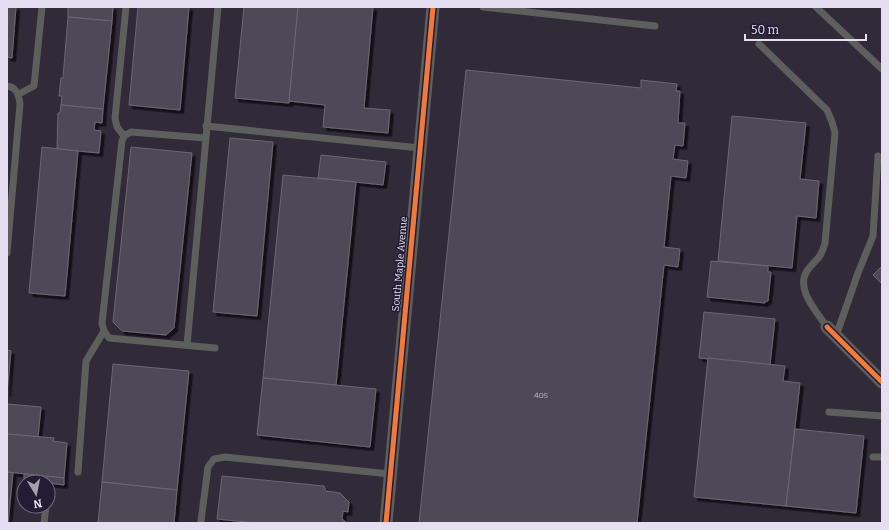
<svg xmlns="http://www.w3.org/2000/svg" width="889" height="530" font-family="Bitter,serif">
<defs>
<filter id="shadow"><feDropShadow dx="3.5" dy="3.5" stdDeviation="0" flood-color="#0009"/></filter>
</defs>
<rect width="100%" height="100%" fill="#302a39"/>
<g fill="#4e4956" stroke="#6c6774" filter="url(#shadow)">
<path d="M7,7H16L12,58L7,57Z"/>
<path d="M68,7H113L112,21L68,17Z"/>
<path d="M138,7H189L180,110L129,105Z"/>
<path d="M244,7H298L289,103L235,98Z"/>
<path d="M298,7H373L364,108L390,110L388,133L323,127L325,105L289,101Z"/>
<path d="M68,17L112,21L103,109L61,105L62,96H59L61,78H63Z"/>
<path d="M466,70L641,88V80L677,84L676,91H680L678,123H685L683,146L675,145L673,159L688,161L686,178L671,176L664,247L680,249L678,267L664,265L637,523H419Z"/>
<path d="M61,105L103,109L102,123L95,122L94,130L101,131L99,153L57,149L58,113H60Z"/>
<path d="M732,116L806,123L800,179L819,181L816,218L797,216L792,268L718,261Z"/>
<path d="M230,138L273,142L257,316L213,312Z"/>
<path d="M42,147L78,151L65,296L29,293Z"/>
<path d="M131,147L192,153L174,328L166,335L122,331L113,322Z"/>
<path d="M321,155L386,162L383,185L318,178Z"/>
<path d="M283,175L356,182L336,385L263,378Z"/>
<path d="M711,261L768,266V272H771L768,301H765V303L707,297Z"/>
<path d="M882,266V284L873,275Z"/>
<path d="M704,312L775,319L770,365L699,358Z"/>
<path d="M7,350L11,351L7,393Z"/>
<path d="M708,358L785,366L783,381L800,383L786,506L694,497Z"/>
<path d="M113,364L189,371L177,490L102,482Z"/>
<path d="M263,378L376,389L370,447L257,435Z"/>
<path d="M7,404L41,407L38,437L7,434Z"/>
<path d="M795,429L864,436L856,513L786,506Z"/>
<path d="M7,434L54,438L53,441L67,443L64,478L7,472Z"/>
<path d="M7,472L13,473L8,523H7Z"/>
<path d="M24,474L38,475L37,482H24Z"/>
<path d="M47,476L64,478V485L48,483L46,482Z"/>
<path d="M222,476L324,486L326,491L340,493L349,502L348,512L343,511L342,519L347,523H256L217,519Z"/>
<path d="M102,482L177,490L174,523H98Z"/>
</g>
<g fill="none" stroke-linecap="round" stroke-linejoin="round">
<g stroke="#5d5f5d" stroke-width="7">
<path d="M483,7L655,26"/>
<path d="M816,7L882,69"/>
<path d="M759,44L827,110L832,122L835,133L825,243C820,261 816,258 807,271C795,289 817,312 827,327"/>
<path d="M7,86C17,87 19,96 20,104L7,253"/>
<path d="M19,94L34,86L42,7"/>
<path d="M206,126L420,148"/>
<path d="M124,136L117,127L115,118L126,7"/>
<path d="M205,138L131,132L124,136L122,141L102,323L104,331L109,338L215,348"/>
<path d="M836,336L858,273L873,236L878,156L882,159"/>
<path d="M187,345L218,7"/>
<path d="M829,412L882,416"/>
<path d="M873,457H882"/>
<path d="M78,472L86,361L104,331"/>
<path d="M48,488V487"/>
<path d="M201,521L208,467L214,459L225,457L390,474"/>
<path d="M44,523L46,506"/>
</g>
<g stroke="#5d5f5d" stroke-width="13">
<path d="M827,327L882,382"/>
<path d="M386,523L433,7"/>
</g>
<g stroke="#251b34" stroke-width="8">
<g id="cycleway">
<path d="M827,327L882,382"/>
<path d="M386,523L433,7"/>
</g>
</g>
<use href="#cycleway" stroke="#f17a3a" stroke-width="5"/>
</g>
<g text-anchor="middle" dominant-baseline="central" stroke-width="3" stroke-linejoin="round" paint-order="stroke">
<g font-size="8" fill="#bfb9ca">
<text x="541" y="395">405</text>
</g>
<g font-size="10" fill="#e5def0" stroke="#251b34">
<text transform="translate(400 264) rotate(-85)">South Maple Avenue</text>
</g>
</g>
<rect width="889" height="530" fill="none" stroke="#e5def0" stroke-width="16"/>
<g transform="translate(36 494) rotate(170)"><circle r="19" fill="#251b34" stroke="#72697f"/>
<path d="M0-3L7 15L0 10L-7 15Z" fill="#a69fb0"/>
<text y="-6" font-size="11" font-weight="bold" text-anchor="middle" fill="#e5def0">N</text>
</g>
<path d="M745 34v6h121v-6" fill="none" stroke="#e5def0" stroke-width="2"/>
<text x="751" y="34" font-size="12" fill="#e5def0" stroke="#251b34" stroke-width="3" paint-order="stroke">50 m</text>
</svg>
